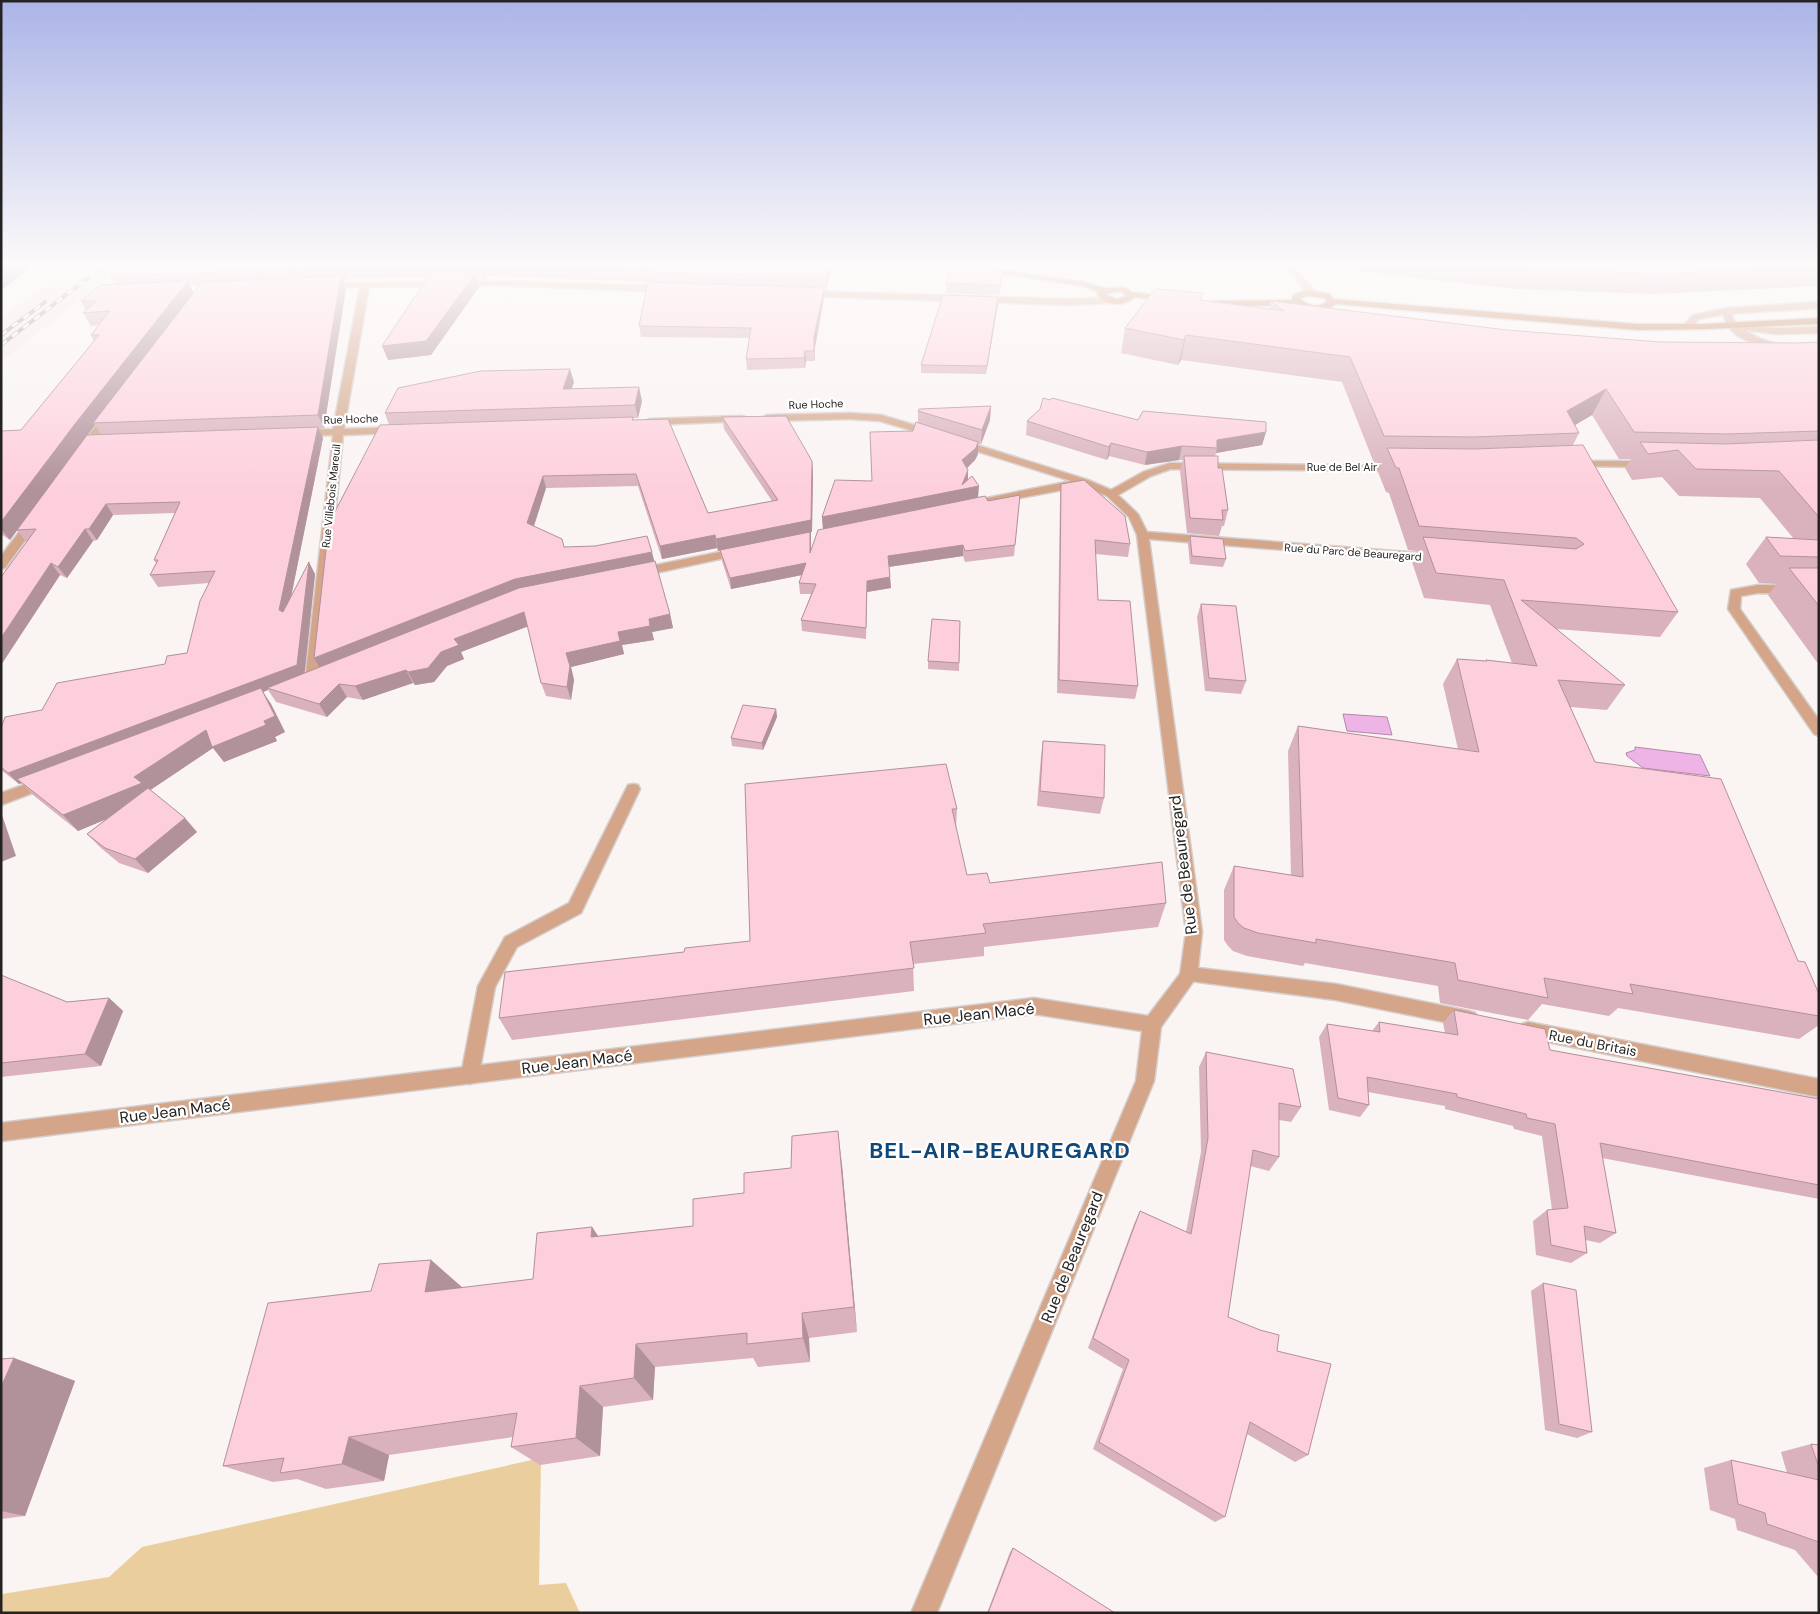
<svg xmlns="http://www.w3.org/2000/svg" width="1820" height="1614" font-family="'DM Sans',sans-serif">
<rect width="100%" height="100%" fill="#faf4f3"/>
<path fill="#f6e7e5" d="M74,265H123L1,362V318Z"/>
<path fill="#eace9d" d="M541,1458L539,1585L566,1583L580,1613H1L2,1594L109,1577L142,1547Z"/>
<g fill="#eeb4e5" stroke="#b288aa">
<path d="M1343,714L1387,717L1392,735L1347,731Z"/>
<path d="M1635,747L1700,755L1710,776L1643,768L1627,756L1626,753L1635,750Z"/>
</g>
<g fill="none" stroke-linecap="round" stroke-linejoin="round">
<g stroke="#d4cecd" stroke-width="3">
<g id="service">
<path d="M1727,308L1731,311L1733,319L1737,324L1776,328L1819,327V333L1776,334L1745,330C1768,346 1792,347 1819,345V351C1791,352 1725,349 1723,311Z"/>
<path d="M1758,585L1819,586V594L1758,593L1741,596L1740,609L1819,720V736L1814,734L1728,609L1731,590Z"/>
<path d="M633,784L638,785L640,789L581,913L517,947L495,987L479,1075L477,1081L470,1084L463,1081L461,1075L478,986L505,937L569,903L628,785Z"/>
</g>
</g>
<g stroke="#d4cecd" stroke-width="3">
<g id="minor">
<path d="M496,281L666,286L670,289L666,292L496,285L369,287L344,429L397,427L402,430L397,433L343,435L319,681L317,684H307L305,681L333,435L300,436L295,433L300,430L333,429L360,287H324L320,285L324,283Z"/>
<path d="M804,291L1070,299L1108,297L1112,300L1108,303L1070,305L801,296L800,294Z"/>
<path d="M111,410L116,413L86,453H78L77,451L78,449L107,411Z"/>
<path d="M850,413L881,415L938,432L939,434L934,437L880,421L850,419L767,421L762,418L767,415Z"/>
<path d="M741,416L745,417V421L649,425L644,422L649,419Z"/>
<path d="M958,439L1088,480L1111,490L1143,472L1170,463L1404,466L1405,468L1404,470L1400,471L1171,469L1151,476L1118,495L1138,514L1147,532L1433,554L1439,558L1433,562L1149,539L1202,932L1198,968L1336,984L1469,1011L1475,1013L1478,1019L1475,1025L1469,1027L1336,1000L1183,980L1180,975L1186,932L1137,535L1129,517L1107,496L1083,486L967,508L963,507L961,505L967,502L1071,481L954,444L953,442Z"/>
<path d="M1575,461H1647L1652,464L1647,467L1571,466L1570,464L1571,462Z"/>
<path d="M33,518L39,521L5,568L1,569V556L29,519Z"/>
<path d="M739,548L743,550L745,552L743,554L637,577L631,573L637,569Z"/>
<path d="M46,777L51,778L53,782L51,786L1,805V793Z"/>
<path d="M1528,1022L1819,1079V1097L1528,1038L1522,1036L1519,1030L1522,1024Z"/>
</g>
</g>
<g stroke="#d4cecd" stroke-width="3">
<g id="tertiary">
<path d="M1284,265H1292L1315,291V295H1309Z"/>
<path d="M1819,302V308L1727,314L1699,319L1689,329H1683L1682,327L1693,315L1727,308Z"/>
<path d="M1189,968L1195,970L1198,975L1161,1027L1154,1081L937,1613H911L1136,1081L1142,1031L1034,1014L1,1141V1123L1034,998L1148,1016L1183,970Z"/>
</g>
</g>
<g stroke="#d4cecd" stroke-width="3">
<g id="secondary">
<path d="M951,265H969L1085,282L1105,288L1125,287L1131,292L1169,296L1173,299L1169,302L1135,297C1123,307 1106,306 1097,294L1098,292L1083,286L955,267ZM1116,292H1122L1126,296L1116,299L1106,294Z"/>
<path d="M1306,290L1330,294L1333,299L1637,324H1705L1819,318V324L1705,329L1637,330L1336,304C1324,314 1308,312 1296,305L1212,307L1208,304L1212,301L1292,300L1293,295ZM1307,296L1324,298L1327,302C1318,308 1309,306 1300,299Z"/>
</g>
</g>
<use href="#service" fill="#d4a588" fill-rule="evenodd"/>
<use href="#minor" fill="#d4a588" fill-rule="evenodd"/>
<use href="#tertiary" fill="#d4a588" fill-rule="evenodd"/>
<use href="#secondary" fill="#c07d50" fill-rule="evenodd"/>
<g stroke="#94908f" stroke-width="4">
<g id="rail">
<path d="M1,335L45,302"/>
<path d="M1,345L105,265"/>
</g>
</g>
<use href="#rail" stroke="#fff" stroke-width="2.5" stroke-dasharray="7" stroke-linecap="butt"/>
</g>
<g fill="#dab2bd" fill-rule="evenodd">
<path d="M123,265H832L826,289H824V298L815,347V361H806L805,368L747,370L746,359L750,338L641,337L639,326L651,282L487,276L485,279H477L479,287L431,355L388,360L428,277L348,279L347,280H343L346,288L324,428L318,429L323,438L291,597L315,574L305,673L320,667L314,658L389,425L385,413L574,382L571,389L642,401L638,418H633L634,420L708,513L772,501L724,429L722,417L812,461L813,473L812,532H811V549L823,529L822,517L872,481L913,431L918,423V411L991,406L990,420L981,444H978V454L975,460L967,468L968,470V480L978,498L988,501L1020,495L1014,556L965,562L963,556L889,567L891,588L867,592L866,639L802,631L801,620L811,594H800L799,583L802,575L731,589L722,561L720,550L718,551L717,548L662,559L638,486L546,488L534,526L565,547L654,561L670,614L673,628L652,632L654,640L622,645L624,654L571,667L574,680L571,700L546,696L541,683L528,626L461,652L464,659L447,666L434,682L415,685L413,683L363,700L347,697L327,717L276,702L268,690L263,692L271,704L285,732L275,737L277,741L224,762L213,748L150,790L197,832L148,873L119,863L101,848L87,834L106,819L78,831L33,795L22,783L19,784L1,770V728L42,710L165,664L187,653L209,583L158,587L150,575L156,563L154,560L175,513L113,515L97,540L93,541L67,578L60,575L1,665V577L27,542H26L17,530L10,540L1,534V431L21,430L94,341L91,335L99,325L91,326L83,313L86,310L81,301L115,284L110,276ZM199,285L194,293L190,286ZM95,425L101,434L87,435Z"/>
<path d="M1343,265H1819V286L1654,294L1516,289L1355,271L1345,267Z"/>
<path d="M1003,270L999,295L946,293V283Z"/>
<path d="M998,297V304L986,374L921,373V365Z"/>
<path d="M1201,301L1269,309L1271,301L1507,330L1660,342L1798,343L1819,342V665L1768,595L1777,584L1759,583L1746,564L1766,537L1794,539L1760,498L1679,496L1662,477L1632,480L1625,468L1631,459H1619L1592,415L1575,425L1579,433L1573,445L1678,612L1660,637L1556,629L1625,685L1607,710L1570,707L1595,762L1798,961L1819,994V1025L1799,1039L1618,1008L1609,1016L1542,1004L1528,1020L1440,1003L1438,986L1305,963L1303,966L1247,956L1233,951L1228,946L1224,940V890L1234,866L1291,875L1288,751L1298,726L1458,749L1443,684L1457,659L1485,661L1486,660L1512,663L1490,605L1424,598L1412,562L1417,551L1408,550L1389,493L1386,492L1378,472L1382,463H1374L1342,382L1181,360L1178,365L1121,353L1125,328Z"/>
<path d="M1138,420L1266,432L1262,445L1216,453L1215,456L1228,510L1224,526H1222L1219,536L1187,533L1180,471L1183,460H1179L1145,465L1109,456L1107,460L1026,435L1027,421Z"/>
<path d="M1061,484L1130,544L1128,557L1095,554L1098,600L1138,686L1135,699L1057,693L1060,497Z"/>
<path d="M1190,536L1226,559L1223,567L1190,564L1188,544Z"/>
<path d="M1201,604L1246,681L1241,694L1205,691L1197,617Z"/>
<path d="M960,621L959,671L928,669V661Z"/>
<path d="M776,709L777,717L763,750L732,746L731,738Z"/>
<path d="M1043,741L1104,798L1100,814L1037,806L1041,756Z"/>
<path d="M745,784L957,809L956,828L967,875L990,883L1166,903L1158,927L984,947V956L913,964L914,991L512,1040L499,1018L684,952L750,941Z"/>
<path d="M1,975L67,1002L109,998L123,1011L101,1066L1,1077Z"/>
<path d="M1454,1010L1550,1050L1819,1099V1199L1602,1158L1616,1233L1600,1243L1585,1240L1587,1253L1571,1263L1536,1255L1533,1221L1547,1210H1552L1542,1136L1514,1129L1513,1126L1445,1109V1106L1368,1092L1369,1105L1360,1117L1329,1110L1319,1037L1327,1024L1372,1031L1379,1022L1445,1033L1443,1023Z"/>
<path d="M1206,1052L1301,1107L1291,1122L1279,1120V1157L1269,1171L1250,1166L1228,1317L1277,1351L1308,1455L1295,1462L1247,1434L1225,1517L1215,1522L1093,1449L1123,1369L1088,1348L1134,1224L1140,1211L1186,1232L1201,1152L1199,1067Z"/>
<path d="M842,1165L857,1332L809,1338L810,1362L758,1367L753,1358L655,1367L653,1400L603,1407L600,1456L540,1465L511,1447L513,1437L389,1455L384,1481L326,1489L297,1479L273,1482L223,1466L371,1291L431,1260L462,1288L533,1279L592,1227L598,1236L693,1226L744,1193Z"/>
<path d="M1543,1283L1592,1432L1577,1438L1545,1430L1531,1291Z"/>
<path d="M14,1358L75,1381L25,1516L1,1519V1359Z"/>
<path d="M1811,1444L1819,1445V1578L1795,1550L1737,1530L1735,1519L1710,1510L1704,1468L1731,1460L1787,1473L1781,1452Z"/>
<path d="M1013,1548L1115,1613H987L1010,1552Z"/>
</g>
<g fill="#b1919a">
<path d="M1,265H26L29,269L1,291Z"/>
<path d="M483,265H484L487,276L485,279L481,267Z"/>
<path d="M829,265H832L826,289V277Z"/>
<path d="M343,266L348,279L347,280L343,268Z"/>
<path d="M1003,270L1002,279L999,295L1000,285Z"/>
<path d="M475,274L479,287L431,355L388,360L382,346Z"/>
<path d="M341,276L346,288L324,428L318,415Z"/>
<path d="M188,281L194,294L93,423L95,425L10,540L1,529V522L75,424Z"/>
<path d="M824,288V298L815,347V361L814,337Z"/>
<path d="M998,297V304L986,374L987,366Z"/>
<path d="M1186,335L1181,360L1178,365L1184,340Z"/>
<path d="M805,351L806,361L805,368L804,358Z"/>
<path d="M570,369L574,382L567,402L563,389Z"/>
<path d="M639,387L642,401L638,418L635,405Z"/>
<path d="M1606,389L1592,415L1560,434L1567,411Z"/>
<path d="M991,406L990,420L981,444L982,430Z"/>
<path d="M318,427L323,438L286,622L279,610Z"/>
<path d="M1266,432L1262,445L1216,453L1217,448V440Z"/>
<path d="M978,442V454L975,460L962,473V460Z"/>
<path d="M1111,443L1109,456L1107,460L1109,447Z"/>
<path d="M1182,446L1179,460L1145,465L1147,452Z"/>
<path d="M812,461L813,473L812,532H811V564L810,553V532L718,551L716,539L811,520Z"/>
<path d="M968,470V482L979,486L978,498L823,529L822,517L962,485Z"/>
<path d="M543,476L546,488L531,535L527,523Z"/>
<path d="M106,504L113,515L97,540L89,529Z"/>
<path d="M85,529L93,541L67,578L58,567Z"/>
<path d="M715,535L717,548L662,559L660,546Z"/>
<path d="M963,545V556L888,567V556Z"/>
<path d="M652,552L655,564L321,670L314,658L515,579Z"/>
<path d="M309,562L315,574L304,677L267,688L268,690L263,692L271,704L285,732L275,737L277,741L224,762L213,748L149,791L155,799L78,831L63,815L134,777L206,730L264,721L263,692L17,779L22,783L19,784L8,773L297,665Z"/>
<path d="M51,563L60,575L1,665V638Z"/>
<path d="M806,563L807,574L731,589L730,578Z"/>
<path d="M890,577L891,588L867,592L866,639L867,581Z"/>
<path d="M524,612L529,626L461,652L464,659L447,666L434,682L415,685L408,672L441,652L454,639Z"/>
<path d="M670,614L673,628L652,632L654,640L622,645L624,654L571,667L574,680L571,700L567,687L566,653L649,619Z"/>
<path d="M406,670L413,683L363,700L355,686Z"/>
<path d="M339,684L347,697L327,717L319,704Z"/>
<path d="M776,709L777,717L763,750L762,743Z"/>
<path d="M1,814L2,815L16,856L1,862Z"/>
<path d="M185,818L197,832L148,873L135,859Z"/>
<path d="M109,998L123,1011L101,1066L85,1054Z"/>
<path d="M838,1131L842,1165L857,1332L854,1307Z"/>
<path d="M592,1227L612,1257L591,1237Z"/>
<path d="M431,1260L463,1288L425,1292Z"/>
<path d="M802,1313L809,1338L810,1362L803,1338Z"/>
<path d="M636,1344L655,1367L653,1400L634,1378Z"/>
<path d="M14,1358L75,1381L25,1516L1,1511V1387Z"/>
<path d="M580,1386L603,1407L600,1456L576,1438Z"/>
<path d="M349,1437L389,1455L384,1481L342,1464Z"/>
</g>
<g fill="#fdcfdc" stroke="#b1919a">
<path d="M123,265H425L343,266V268L110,276Z"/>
<path d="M437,265H483L481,267H435Z"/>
<path d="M520,265H829L826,277L649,272L650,270Z"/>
<path d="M952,265H963L1003,270L1000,285L946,283Z"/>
<path d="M1489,265H1819V266L1664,274L1525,269Z"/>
<path d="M430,274H475L426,341L382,346Z"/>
<path d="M341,276L318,415L93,423L202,282Z"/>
<path d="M188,281L75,424L1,522V431L21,430L99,335H91L110,311L83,313L96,301H81L100,285Z"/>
<path d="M648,282L824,288L814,337V351H805L804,358L746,359L751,328L639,326Z"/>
<path d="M1155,289L1203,293L1200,300L1284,311L1271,301L1507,330L1660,342L1798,343L1819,342V431L1726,434L1634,432L1606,389L1567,411L1579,433L1474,437L1384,436L1350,357L1186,335L1184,340L1125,328Z"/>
<path d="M943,295L998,297L987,366L921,365Z"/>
<path d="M570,369L563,389L639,387L635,405L385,413L398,388L481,371Z"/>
<path d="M1043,398L1050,400L1052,398L1138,420L1143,411L1266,422V432L1217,440V448L1182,446L1147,452L1111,443L1109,447L1027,421L1040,409Z"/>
<path d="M991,406L982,430L918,411L919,409Z"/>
<path d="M786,416L812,461L811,520L716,539L715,535L660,546L636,474L543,476L527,523L562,539L564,547L595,546L647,536L652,552L515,579L314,658L329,523L380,425L633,417L632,420L668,419L708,513L778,500L722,417Z"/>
<path d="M916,422L978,442L976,448L962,460L968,470L962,485L972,476L979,486L822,517L835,480L872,481L870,432L913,431Z"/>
<path d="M318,427L279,610L283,612L309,562L297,665L8,773L1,767V728L5,717L42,710L57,683L165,664L167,656L187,653L200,601L215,571L150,575L158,560H154L180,502L106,504L89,529H85L58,567L51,563L1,638V577L36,529L17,530L87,435Z"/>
<path d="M1819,440V517L1779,471L1696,469L1678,450L1648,454L1640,442L1726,444Z"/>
<path d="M1583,445L1678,612L1521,600L1625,685L1558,680L1595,762L1721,779L1798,961L1805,962L1819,994V1016L1630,984L1633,994L1544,978L1548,998L1458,980L1455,963L1316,939V943L1258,933L1244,928L1238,923L1234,917V866L1303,877L1298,726L1479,752L1457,659L1487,661L1486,660L1537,666L1504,580L1436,573L1423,537L1576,549L1584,544L1576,538L1419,526L1399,468H1396L1387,448L1473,449Z"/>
<path d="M1184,456H1218V468H1222L1228,510H1222L1223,520L1190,518Z"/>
<path d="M1084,480L1125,516L1130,544L1095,540L1098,600L1130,601L1138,686L1059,680L1061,484Z"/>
<path d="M1020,495L1015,545L965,551L963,545L888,556L890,577L867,581L866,628L801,620L816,584L799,583L806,563L730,578L720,550L810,532V553L818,530L985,496L988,501Z"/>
<path d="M1190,536L1223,539L1226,559L1192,556Z"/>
<path d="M1766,537L1819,540V557L1780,556Z"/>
<path d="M655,561L670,614L649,619L650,626L618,632L620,641L566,653L570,666L567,687L541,683L524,612L454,639L459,645L441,652L428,668L408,672L406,670L355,686L339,684L319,704L267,688L519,588Z"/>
<path d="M1789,568H1819V606Z"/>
<path d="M1201,604L1236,606L1246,681L1209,678Z"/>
<path d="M932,619L960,621L959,663L928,661Z"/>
<path d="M261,688L275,716L264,721L266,725L212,747L206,730L134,777L142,783L63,815L17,779Z"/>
<path d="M743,705L776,709L762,743L731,738Z"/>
<path d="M1043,741L1105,745L1104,798L1040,791Z"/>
<path d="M946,764L957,809H952L967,875L987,873L990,883L1162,862L1166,903L983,924L986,933L910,942L914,968L499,1018L505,972L684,952L685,948L750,941L745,784Z"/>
<path d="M148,788L185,818L135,859L105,848L87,834Z"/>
<path d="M1,975L67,1002L109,998L85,1054L1,1063Z"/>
<path d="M1454,1010L1545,1029L1550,1050L1819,1099V1185L1600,1143L1616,1233L1584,1226L1587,1253L1551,1245L1547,1210L1568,1208L1555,1124L1527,1118L1526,1114L1457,1097V1094L1367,1077L1369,1105L1338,1098L1327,1024L1380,1032L1379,1022L1458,1035Z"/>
<path d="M1206,1052L1293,1069L1301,1107L1279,1103V1157L1253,1150L1228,1317L1260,1330L1279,1335L1277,1351L1331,1364L1308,1455L1250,1422L1225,1517L1099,1442L1129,1360L1093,1338L1140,1211L1191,1234L1208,1138Z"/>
<path d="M838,1131L854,1307L802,1313L803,1338L747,1344V1333L636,1344L634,1378L580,1386L576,1438L511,1447L517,1413L349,1437L342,1464L280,1473L284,1458L223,1466L268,1303L371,1291L379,1264L431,1260L425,1292L533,1279L537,1233L592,1227L591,1237L693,1226V1199L744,1193V1173L791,1168L792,1136Z"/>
<path d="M1543,1283L1576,1290L1592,1432L1559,1424Z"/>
<path d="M14,1358L1,1387V1359Z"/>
<path d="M1811,1444L1819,1445V1468Z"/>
<path d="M1731,1460L1819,1480V1542L1767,1524L1765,1513L1738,1504Z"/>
<path d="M1013,1548L1115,1613H988Z"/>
</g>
<linearGradient id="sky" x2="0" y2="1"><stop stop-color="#aab4e7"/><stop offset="0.54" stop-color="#fdfafa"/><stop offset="1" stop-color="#fdfafa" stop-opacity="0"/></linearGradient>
<rect width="1820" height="491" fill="url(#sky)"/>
<g text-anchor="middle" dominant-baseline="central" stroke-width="4.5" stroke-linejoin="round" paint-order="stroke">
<g font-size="11" fill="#252322" stroke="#fff">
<text transform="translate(816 404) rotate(-2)">Rue Hoche</text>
<text transform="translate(351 419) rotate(-2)">Rue Hoche</text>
<text x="1342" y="467">Rue de Bel Air</text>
<text transform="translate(331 496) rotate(-84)">Rue Villebois Mareuil</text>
<text transform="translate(1353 552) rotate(4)">Rue du Parc de Beauregard</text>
</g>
<g font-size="14" fill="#252322" stroke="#fff">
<text transform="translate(1593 1043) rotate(11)">Rue du Britais</text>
</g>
<g font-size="16" fill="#252322" stroke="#fff">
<text transform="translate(1183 865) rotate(-97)">Rue de Beauregard</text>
<text transform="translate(979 1014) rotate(-6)">Rue Jean Macé</text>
<text transform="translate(577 1062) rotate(-7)">Rue Jean Macé</text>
<text transform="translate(175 1111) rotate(-7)">Rue Jean Macé</text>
<text transform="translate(1072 1257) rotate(-68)">Rue de Beauregard</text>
</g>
<g font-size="22" font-weight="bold" letter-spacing="1" fill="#11487a" stroke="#fff">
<text x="1000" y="1150">BEL-AIR-BEAUREGARD</text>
</g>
</g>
<rect width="1820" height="1614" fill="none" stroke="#252322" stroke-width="5"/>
</svg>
